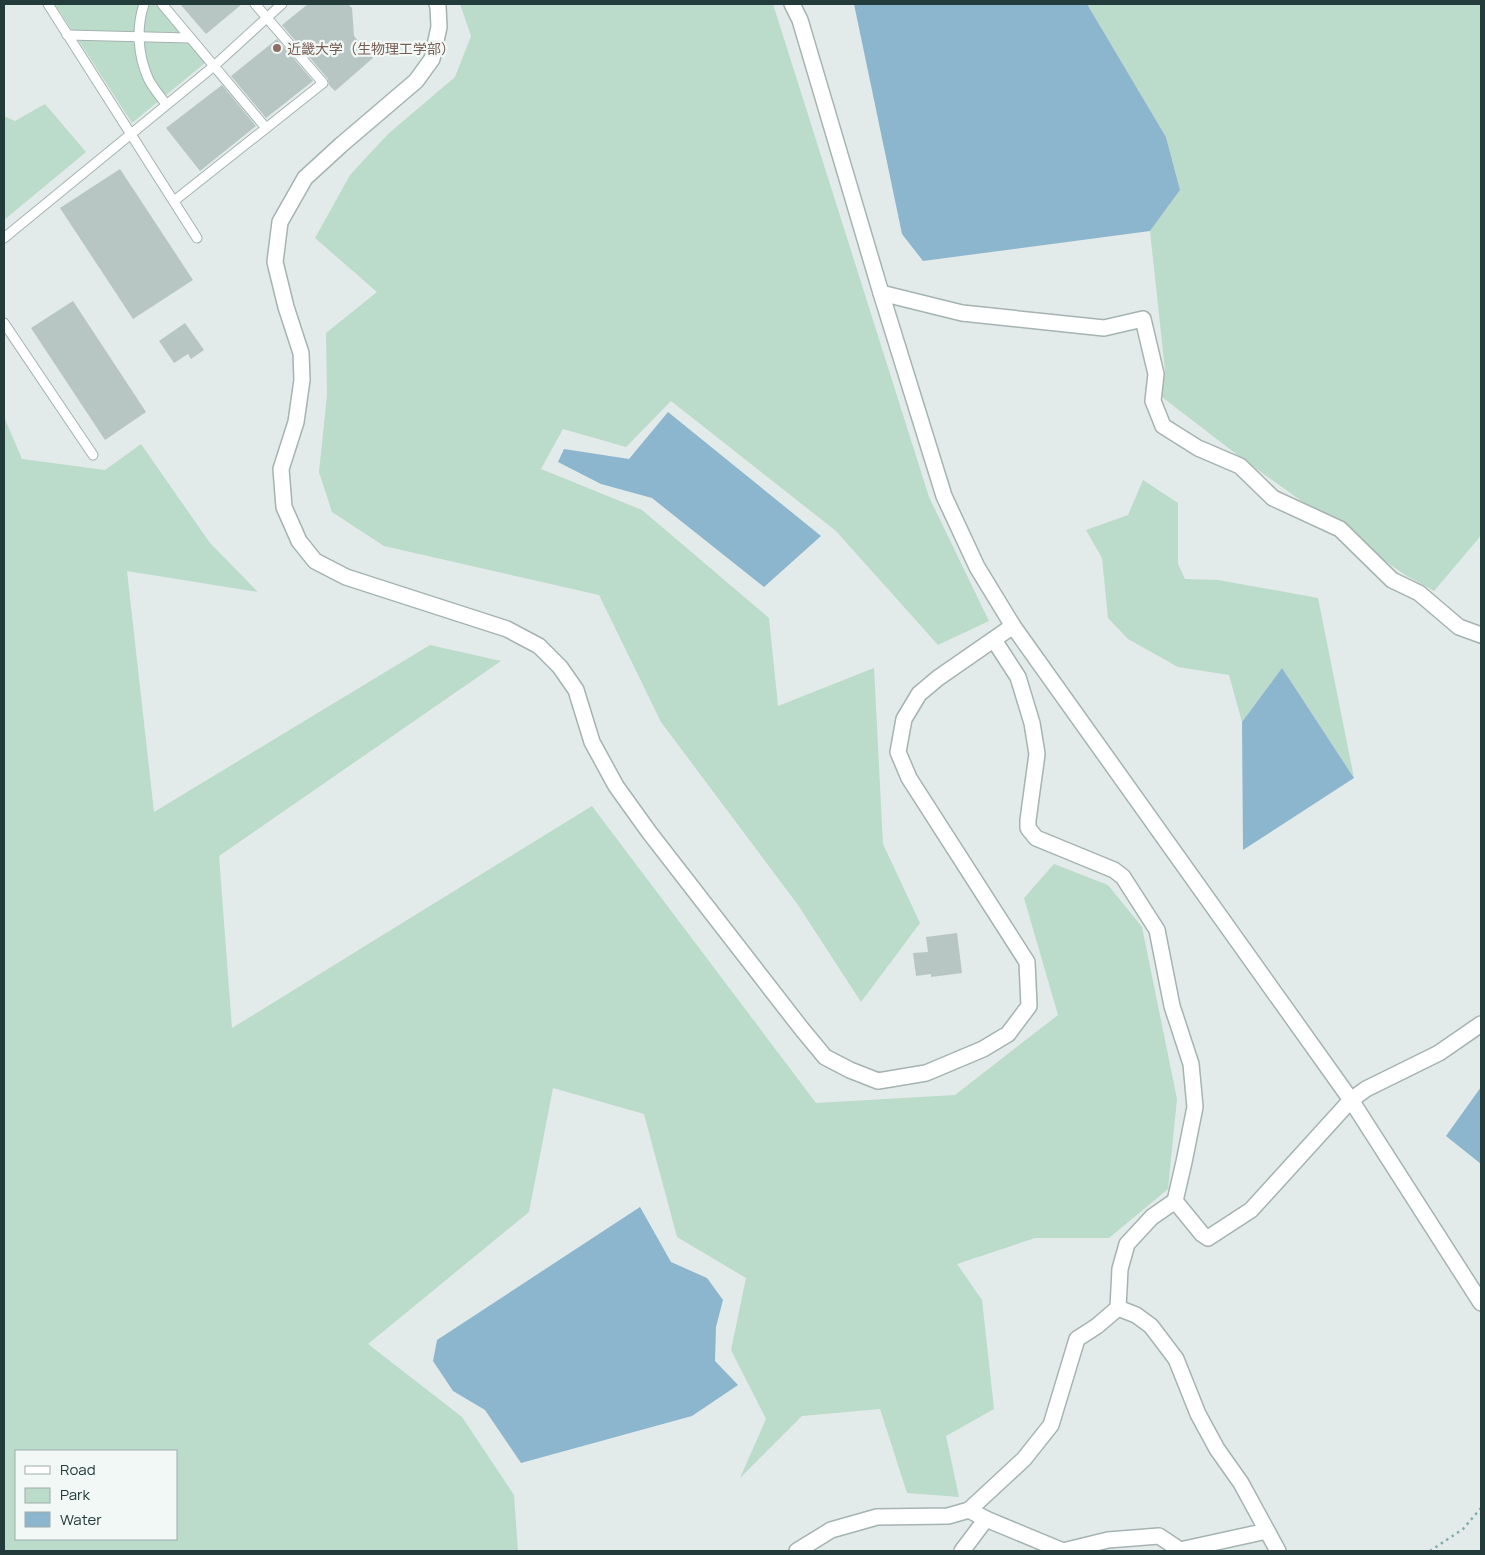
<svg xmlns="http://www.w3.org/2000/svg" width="1485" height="1555" font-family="Manrope,'Noto Sans JP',sans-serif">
<rect width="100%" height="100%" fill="#e2ebe9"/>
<g fill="#bbdbcb" fill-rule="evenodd">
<path d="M55,4H156L205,63L132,123Z"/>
<path d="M460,4H773L929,497L989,621L938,645L836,531L671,401L626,447L563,429L541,469L642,510L769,618L778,706L874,668L883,844L920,923L861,1002L798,905L661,722L599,595L384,546L332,512L319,472L327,395L326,333L377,292L315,238L350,175L388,134L455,77L471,36Z"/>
<path d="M1087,4H1481V533L1479,538L1434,591L1405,575L1244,460L1162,397L1165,370L1150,231L1180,190L1166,137Z"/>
<path d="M45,104L86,152L4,220V116L15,121Z"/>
<path d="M4,417L22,459L105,470L141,444L210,543L258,592L127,571L154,812L430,645L501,661L219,856L232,1028L592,806L816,1103L955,1095L1058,1015L1024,898L1054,864L1108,885L1142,927L1177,1099L1168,1189L1109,1238H1035L957,1264L982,1300L994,1409L946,1436L959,1497L907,1493L880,1409L802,1416L740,1478L766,1419L731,1350L746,1278L677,1237L644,1114L553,1088L529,1212L368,1344L462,1417L514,1495L518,1551H4ZM176,1451V1539H16V1451Z"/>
<path d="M1143,480L1178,503V564L1185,579L1218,580L1318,598L1354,778L1282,668L1242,722L1229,675L1178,667L1128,639L1108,618L1102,558L1086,530L1128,515Z"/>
</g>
<g fill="#8cb5ce">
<path d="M854,4H1087L1166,137L1180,190L1150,231L923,261L902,234Z"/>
<path d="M668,412L821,536L764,587L652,498L601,484L558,462L564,449L629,459Z"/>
<path d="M1282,668L1354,778L1243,850L1242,722Z"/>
<path d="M1481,1087V1164L1446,1136Z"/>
<path d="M640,1207L671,1262L707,1278L723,1300L716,1327L715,1361L738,1385L692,1416L521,1463L485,1410L453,1391L433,1361L437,1340Z"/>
</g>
<g fill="#b7c6c3">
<path d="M180,4H242L206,34Z"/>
<path d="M308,4H348L352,8L354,36L373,58L335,91L329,85L328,79L282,25Z"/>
<path d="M277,39L313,81L266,118L231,76Z"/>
<path d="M222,85L256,126L200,171L166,128Z"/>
<path d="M120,169L193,280L133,319L60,208Z"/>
<path d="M73,301L146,412L105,440L31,328Z"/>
<path d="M185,323L204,350L191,359L188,354L174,363L159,341Z"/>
<path d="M957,933L962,973L931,977V974L916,976L913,953L928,952L926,937Z"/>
</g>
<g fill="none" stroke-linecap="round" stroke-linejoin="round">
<g stroke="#a5b3b1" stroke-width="11">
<g id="service">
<path d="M48,4L197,238"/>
<path d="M144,4C136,28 138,55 148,78C152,87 160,96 166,104"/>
<path d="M162,4L266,128"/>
<path d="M67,35L190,38"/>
<path d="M174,201L323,83L255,4"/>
<path d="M4,238L214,66L282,4"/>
<path d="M4,323L93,455"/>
</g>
</g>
<g stroke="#a5b3b1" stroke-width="18">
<g id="minor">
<path d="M881,293L962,313L1104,328L1143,319L1156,374L1153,401L1163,426L1198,448L1240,466L1273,498L1340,529L1392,580L1419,593L1459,627L1481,635"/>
<path d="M1175,1201L1202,1234L1208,1238L1251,1210L1351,1100L1366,1089L1439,1053L1481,1024"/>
<path d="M1118,1308L1136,1315L1151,1326L1176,1359L1198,1414L1217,1449L1241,1483L1278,1551"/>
<path d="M969,1510L986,1519L1063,1551L1108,1540L1159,1536L1180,1550L1267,1531"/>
<path d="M797,1551L831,1530L877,1517L948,1516L969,1510L1024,1459L1051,1425L1077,1339L1097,1326L1118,1308L1120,1269L1127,1244L1152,1217L1175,1201L1184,1162L1195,1107L1191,1064L1172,1006L1157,930L1123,877L1114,870L1036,838L1028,828V820L1037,754L1032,723L1018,677L994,640"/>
<path d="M962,1551L986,1519"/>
</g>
</g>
<g stroke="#a5b3b1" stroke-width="18">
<g id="tertiary">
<path d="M437,4L438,6L439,27L432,59L416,81L341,145L305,178L280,222L275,262L286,307L301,353L302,380L296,422L281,469L284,507L299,541L315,561L346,577L507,629L539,646L560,667L576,690L592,742L616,786L649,832L801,1028L825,1057L850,1070L878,1081L926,1073L983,1049L1008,1034L1029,1006L1027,962L909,778L898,752L904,719L919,694L938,678L1013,626"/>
<path d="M792,4L800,20L881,293L944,496L977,567L1013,626L1351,1100L1481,1303"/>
</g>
</g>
<path stroke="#83adaa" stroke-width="2.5" stroke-dasharray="2.5 4" stroke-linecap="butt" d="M1430,1551L1463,1529L1481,1508"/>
<use href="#service" stroke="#fff" stroke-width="9"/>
<use href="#minor" stroke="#fff" stroke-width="15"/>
<use href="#tertiary" stroke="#fff" stroke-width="15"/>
</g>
<circle fill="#8d6e63" stroke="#f2f8f6" stroke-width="2" cx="277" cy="48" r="5"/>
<g text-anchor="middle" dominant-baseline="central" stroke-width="4.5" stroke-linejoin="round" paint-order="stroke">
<g font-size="14" fill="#785e54" stroke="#f2f8f6" text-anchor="start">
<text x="287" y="48">近畿大学（生物理工学部）</text>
</g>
</g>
<rect width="1485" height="1555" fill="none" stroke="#233b3a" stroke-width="10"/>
<rect x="15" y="1450" width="162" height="90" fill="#f2f8f6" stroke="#9facab"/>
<rect x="25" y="1466" width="25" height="8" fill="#ffffff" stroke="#9facab"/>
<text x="60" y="1475" font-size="15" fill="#233b3a">Road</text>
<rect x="25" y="1488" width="25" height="15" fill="#bbdbcb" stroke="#9facab"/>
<text x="60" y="1500" font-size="15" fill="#233b3a">Park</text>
<rect x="25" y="1512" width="25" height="15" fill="#8cb5ce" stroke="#9facab"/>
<text x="60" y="1525" font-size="15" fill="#233b3a">Water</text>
</svg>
